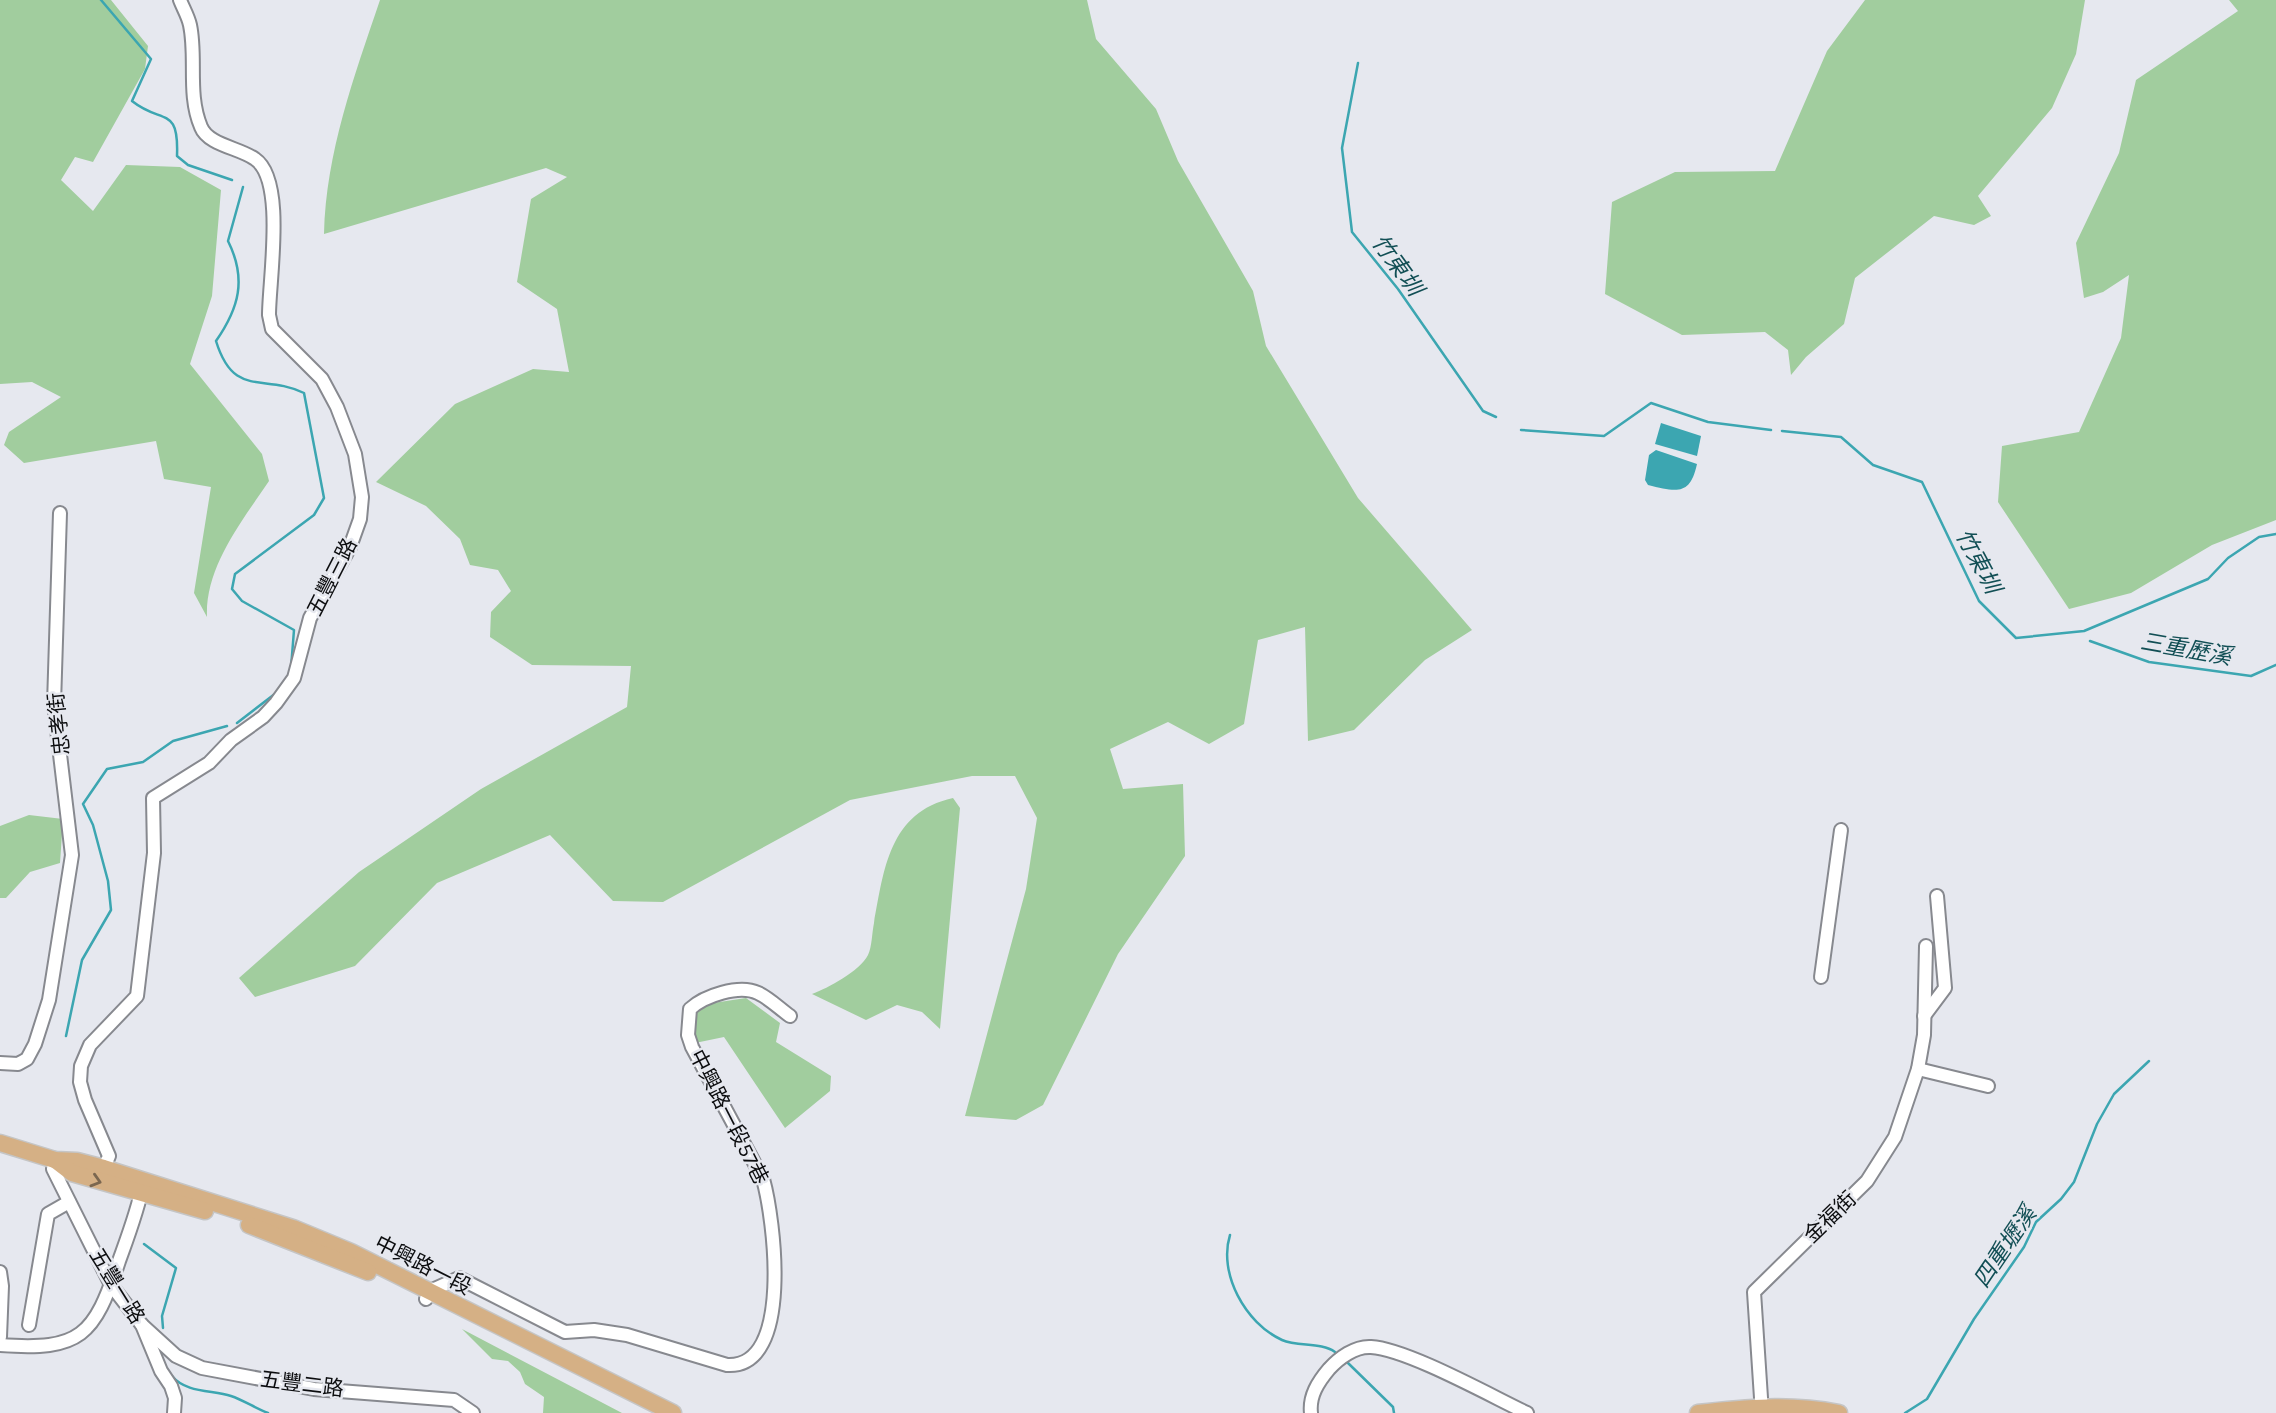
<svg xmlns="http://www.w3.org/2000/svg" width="2276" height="1413" font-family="Karla,'Noto Sans TC',sans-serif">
<rect width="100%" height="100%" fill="#e6e8ef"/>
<g fill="#a1cd9e">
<path d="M0,0H111L148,46L145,69L93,162L75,157L61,180L93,211L126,165L180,167L221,190L212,296L190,364L262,454L269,481C242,521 205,567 207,617L194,593L211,487L164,479L156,441L24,463L4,445L9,432L61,397L32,382L0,384Z"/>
<path d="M380,0H1087L1096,39L1156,109L1178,161L1253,291L1266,346L1358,498L1472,630L1425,660L1354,730L1308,741L1305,627L1258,640L1244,724L1209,744L1168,722L1110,749L1123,789L1183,784L1185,856L1118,954L1043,1105L1016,1120L965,1116L1026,889L1037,818L1015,776H972L850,800L663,902L613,901L550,835L437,883L355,966L255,997L239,978L359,872L481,789L627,707L631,666L532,665L490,637L491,612L511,591L498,570L470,565L460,539L426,506L376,482L455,404L533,369L569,372L557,309L517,282L531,199L567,177L546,168L324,234C326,152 354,77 380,0Z"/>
<path d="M1865,0H2085L2076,54L2052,108L1978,196L1991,216L1974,225L1934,216L1855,278L1844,324L1806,357L1791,375L1788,350L1765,332L1682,335L1605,294L1612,202L1675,172L1775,171L1827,51Z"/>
<path d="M2229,0H2276V520L2212,545L2131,593L2069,609L1998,502L2002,446L2079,432L2121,338L2129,275L2103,292L2084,298L2076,243L2119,153L2136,80L2238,11Z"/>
<path d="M953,798L960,808L940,1029L922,1012L897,1005L866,1020L812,994C828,988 860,971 868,955C872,947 872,932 874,923C884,870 889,812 953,798Z"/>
<path d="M29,815L63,819L60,863L30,872L6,898H0V826Z"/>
<path d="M746,998L780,1023L776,1042L831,1076L830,1091L785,1128L724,1037L695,1043L692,1025L698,1010L713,1003Z"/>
<path d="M462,1329L622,1413H543L544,1397L525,1384L520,1372L508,1361L492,1359Z"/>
</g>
<g fill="#3ca6b1">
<path d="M1661,423L1701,436L1697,456L1655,444Z"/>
<path d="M1656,450L1697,464C1690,496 1677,492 1648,485L1645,480L1649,455Z"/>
</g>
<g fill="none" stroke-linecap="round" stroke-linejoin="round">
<g stroke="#3ca6b1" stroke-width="2.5">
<path d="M101,0L151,59L132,101C162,125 179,105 177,156L188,165L232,180"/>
<path d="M1358,63L1342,148L1352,232L1398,289L1483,411L1496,417"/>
<path d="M243,187L228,241C247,279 239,308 216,341C234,399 263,373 304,393L324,498L314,515L235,574L232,589L242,601L294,630L291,668"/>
<path d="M1521,430L1604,436L1651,403L1708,422L1771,430"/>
<path d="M1782,431L1841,437L1873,465L1922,482L1979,601L2016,638L2084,631L2208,579L2228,558L2259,537L2276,534"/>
<path d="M2090,641L2149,662L2251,676L2276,665"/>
<path d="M237,723L276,693"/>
<path d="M66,1036L82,960L111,910L108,881L93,825L83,804L107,769L143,762L173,741L227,726"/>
<path d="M1230,1235C1218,1273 1245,1323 1282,1340C1298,1347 1321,1342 1335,1352"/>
<path d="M144,1244L176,1268L162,1316L163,1328"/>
<path d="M1348,1363L1393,1407L1394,1413"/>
<path d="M172,1376C186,1393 212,1390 231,1396C243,1400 255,1408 268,1413"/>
<path d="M1905,1413L1927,1399L1974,1319L2024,1247L2036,1222L2061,1199L2074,1182L2097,1124L2114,1094L2149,1061"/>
</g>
<g stroke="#87898f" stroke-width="16">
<g id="minor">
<path d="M1821,977L1841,830"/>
<path d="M1924,1016L1945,988L1937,896"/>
<path d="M0,1063L18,1064L27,1059L35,1044L49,1000L72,855L54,704L60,513"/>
<path d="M1918,1069L1988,1086"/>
<path d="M55,1160L53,1169L111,1285L142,1325L161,1371L171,1386L175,1398L174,1413"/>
<path d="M104,1168L109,1156L85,1100L80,1082L81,1066L90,1045L137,996L154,853L153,798L209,763L231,740L263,717L276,703L294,678L310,618L350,547L360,519L362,497L355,454L337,407L322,379L272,329L269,315C269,280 286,180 255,159C240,148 208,145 201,127C187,94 197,58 190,25C188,16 183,8 180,0"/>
<path d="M0,1272L2,1286L0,1337"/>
<path d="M426,1299L430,1291L459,1278L565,1332L594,1330L627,1335L727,1365C794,1369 774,1218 763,1179L692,1047L688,1035L690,1009C704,996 739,984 758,993C769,998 780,1009 790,1016"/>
<path d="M29,1325L48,1214L69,1202"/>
<path d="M142,1325L176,1356L202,1368L314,1389L454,1400L473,1413"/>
<path d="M0,1345C81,1351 94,1336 119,1261C128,1236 138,1210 143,1184"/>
<path d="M1311,1413C1309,1396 1318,1382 1329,1369C1339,1358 1355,1346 1371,1347C1407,1349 1491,1396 1527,1413"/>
<path d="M1762,1413L1754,1292L1867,1181L1895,1137L1918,1069L1924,1035L1926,946"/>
</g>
</g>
<g stroke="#c5c5c5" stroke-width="19">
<g id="major">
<path d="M0,1143L55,1160L77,1161L104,1168L293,1228L351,1252L673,1413"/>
<path d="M55,1160L72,1173L205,1211"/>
<path d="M249,1225L368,1272"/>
<path d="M1698,1413C1747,1407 1790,1404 1839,1413"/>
</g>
</g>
<use href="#minor" stroke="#fff" stroke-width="12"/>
<use href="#major" stroke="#d5b085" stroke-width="16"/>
</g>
<defs><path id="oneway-chevron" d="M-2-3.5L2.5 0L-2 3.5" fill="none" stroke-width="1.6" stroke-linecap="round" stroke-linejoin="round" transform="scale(1.75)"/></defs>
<use stroke="#7b6750" href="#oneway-chevron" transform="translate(96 1181) rotate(17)"/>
<g text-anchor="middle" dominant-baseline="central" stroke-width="5" stroke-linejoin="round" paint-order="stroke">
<g font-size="21" fill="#0c0d0f" stroke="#e6e8ef">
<text transform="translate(332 577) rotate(-63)">五豐三路</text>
<text transform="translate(59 724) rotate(-96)">忠孝街</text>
<text transform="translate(729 1117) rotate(63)">中興路一段57巷</text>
<text transform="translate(1830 1217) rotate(-44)">金福街</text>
<text transform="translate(423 1265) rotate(27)">中興路一段</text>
<text transform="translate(117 1286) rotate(58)">五豐一路</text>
<text transform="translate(302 1384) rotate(7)">五豐二路</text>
</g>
<g font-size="23" font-style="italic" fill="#124f55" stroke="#e6e8ef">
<text transform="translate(1397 265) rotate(54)">竹東圳</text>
<text transform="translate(1978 561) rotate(62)">竹東圳</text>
<text transform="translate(2186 649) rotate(10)">三重歷溪</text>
<text transform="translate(2005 1247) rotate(-56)">四重壢溪</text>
</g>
</g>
</svg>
